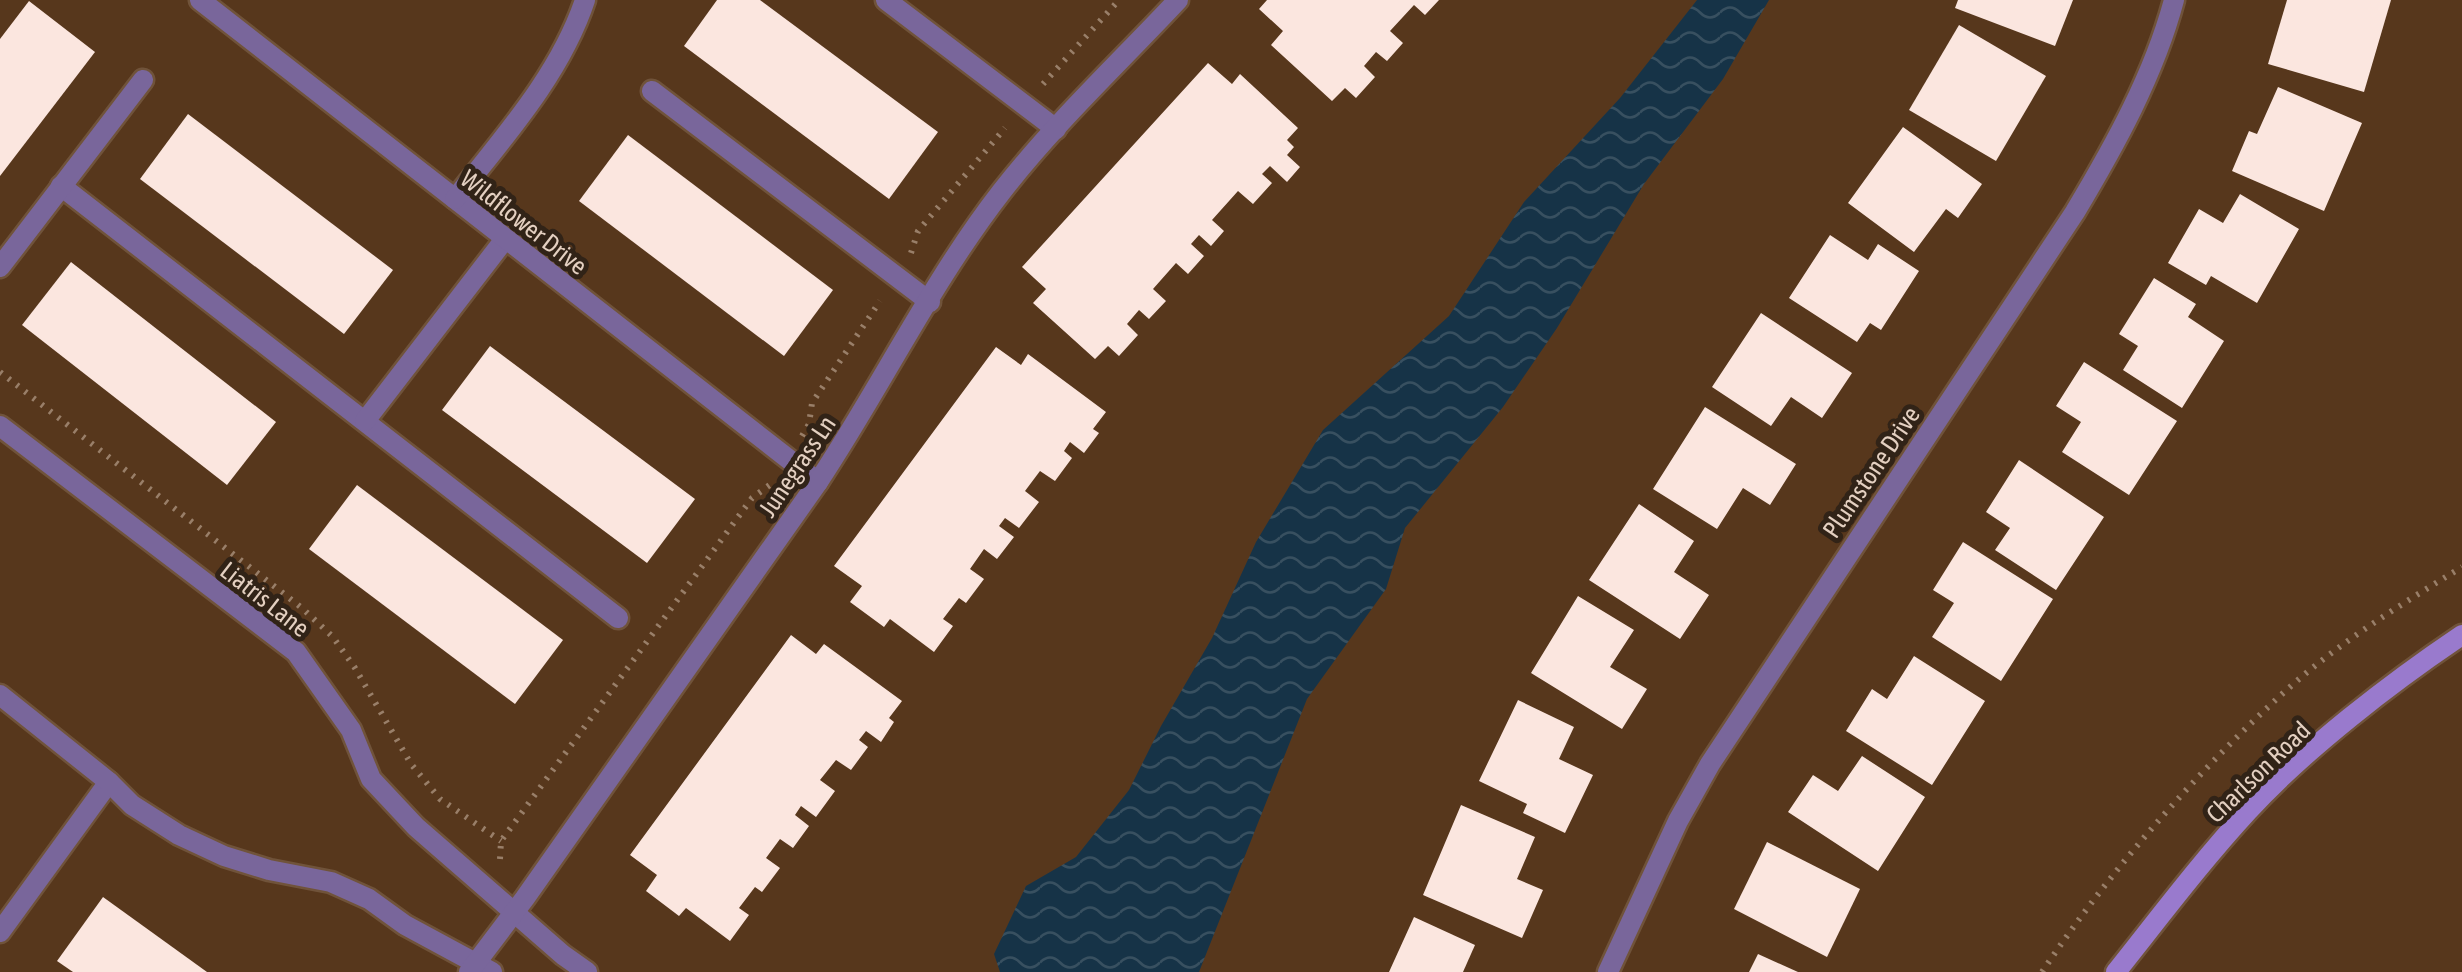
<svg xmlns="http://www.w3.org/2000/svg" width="2462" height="972" font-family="'Asap Condensed',sans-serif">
<defs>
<pattern id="water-waves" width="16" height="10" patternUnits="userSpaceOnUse" patternTransform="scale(2.5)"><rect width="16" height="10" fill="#163347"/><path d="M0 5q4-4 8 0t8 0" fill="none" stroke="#385060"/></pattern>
</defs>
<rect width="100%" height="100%" fill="#57371c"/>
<path fill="url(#water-waves)" d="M1697,0H1769L1723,79L1644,184L1557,328L1503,407L1405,528L1386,589L1307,699L1199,972H1000L994,954L1026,886L1076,857L1129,790L1161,726L1212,638L1256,542L1323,430L1449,316L1524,202L1620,98Z"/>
<g fill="#fbe6df">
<path d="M717,0H760L938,132L889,199L684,46Z"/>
<path d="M1267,0H1439L1425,15L1414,5L1390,31L1403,43L1387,61L1376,52L1364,66L1375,77L1356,98L1345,88L1332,101L1271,45L1283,31L1259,9Z"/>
<path d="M1958,0H2073L2055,46L1955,8Z"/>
<path d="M2287,0H2391L2364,92L2268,64Z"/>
<path d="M29,1L95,52L0,176V39Z"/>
<path d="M1959,25L2046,76L1996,161L1909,110Z"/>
<path d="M1208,63L1232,84L1240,74L1298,128L1287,140L1294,147L1287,155L1300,167L1287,182L1270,166L1262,174L1272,183L1253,204L1238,191L1212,220L1224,231L1211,246L1199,235L1191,244L1204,256L1188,274L1176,263L1153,289L1166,301L1149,319L1139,310L1127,324L1138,335L1119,356L1108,346L1095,359L1033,303L1046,289L1022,267Z"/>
<path d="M2278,87L2362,123L2324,211L2232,171L2249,131L2257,134Z"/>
<path d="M188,114L393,270L344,334L140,179Z"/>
<path d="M1903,127L1982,184L1958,218L1946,209L1914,252L1848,203Z"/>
<path d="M628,135L833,290L784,356L579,201Z"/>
<path d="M2240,194L2299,229L2257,303L2211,276L2206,285L2168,263L2199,209L2223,223Z"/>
<path d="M1830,235L1868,260L1878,244L1919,271L1881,330L1870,323L1857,342L1789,298Z"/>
<path d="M71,262L276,422L227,485L22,325Z"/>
<path d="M2154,278L2196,304L2188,317L2224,341L2182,408L2123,370L2138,346L2119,334Z"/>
<path d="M1761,313L1852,373L1822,418L1791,397L1771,426L1712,387Z"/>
<path d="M490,346L695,499L647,563L442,410Z"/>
<path d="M996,347L1021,365L1028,354L1106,412L1093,429L1099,433L1084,453L1070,442L1064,451L1072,458L1055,481L1040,471L1025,491L1039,502L1019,528L1005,518L999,526L1014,537L997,559L984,549L970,569L984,579L966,603L959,598L943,619L953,626L934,652L890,619L884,627L850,602L862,586L834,566Z"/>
<path d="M2084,362L2177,421L2129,495L2062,452L2081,422L2056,406Z"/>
<path d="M1705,407L1796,464L1770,505L1743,488L1717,529L1653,489Z"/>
<path d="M2019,460L2104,517L2056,590L1995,550L2010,528L1986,512Z"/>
<path d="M357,485L563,640L515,704L309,549Z"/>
<path d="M1639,504L1694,541L1674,572L1709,595L1680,639L1589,580Z"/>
<path d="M1963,542L2053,599L2001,681L1932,637L1954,603L1933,590Z"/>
<path d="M1578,596L1634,630L1610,667L1647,689L1622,729L1531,673Z"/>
<path d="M791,635L816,654L824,644L902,701L889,718L894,722L881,742L866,731L859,740L868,747L851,770L836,760L820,780L835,791L816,817L801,806L795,815L809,826L793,848L780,839L766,858L780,868L762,892L755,887L739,908L749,915L730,941L686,908L679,916L646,891L657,875L630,855Z"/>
<path d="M1914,656L1985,701L1932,785L1846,731L1872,689L1887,699Z"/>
<path d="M1518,700L1574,727L1559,759L1593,775L1565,833L1523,813L1527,804L1479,781Z"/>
<path d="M1862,756L1925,797L1878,871L1788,812L1813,775L1838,791Z"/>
<path d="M1461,805L1535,837L1517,879L1543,890L1522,938L1423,895Z"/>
<path d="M1767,842L1860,889L1827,957L1734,909Z"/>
<path d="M103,897L207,972H73L57,961Z"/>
<path d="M1414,917L1475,945L1463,972H1389Z"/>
<path d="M1758,954L1798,972H1749Z"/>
</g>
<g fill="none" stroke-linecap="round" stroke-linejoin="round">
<g stroke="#70533a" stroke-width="25">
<g id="lane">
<path d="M652,91L930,302"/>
<path d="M61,186L618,618"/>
<path d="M0,267L143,80"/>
<path d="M365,421L505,239"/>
<path d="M0,932L109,782"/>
</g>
</g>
<g stroke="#70533a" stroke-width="25">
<g id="street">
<path d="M200,0L818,482"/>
<path d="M886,0L1056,129"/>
<path d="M455,199C503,138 560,75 585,0"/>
<path d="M0,426L296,652L351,730L371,779L416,827L563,955L587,972"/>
<path d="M0,695L109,782L132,805L179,835L224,856L269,870L331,882L369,899L405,925L492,972"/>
<path d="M469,972L525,898L818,482C881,387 932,281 1002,191C1055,123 1119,63 1178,0"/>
<path d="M1608,972L1678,821L1710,764L2075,212C2115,145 2154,75 2174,0"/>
</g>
</g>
<g stroke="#70533a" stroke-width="25">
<path id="secondary" d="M2116,972C2159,918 2201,862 2248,811C2305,749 2392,682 2462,635"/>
</g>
<g stroke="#997f69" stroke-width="6" stroke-dasharray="2.5 8" stroke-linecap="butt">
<path d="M1043,84L1119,0"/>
<path d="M911,253L918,231L1005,128"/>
<path d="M0,372L302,608L333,637L355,668L411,764L440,799L501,841"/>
<path d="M802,436L809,424L812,403L880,301"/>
<path d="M500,859L501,841L752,498L771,484"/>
<path d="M2042,972C2109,872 2193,776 2281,695C2335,645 2400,605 2462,567"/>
</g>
<use href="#lane" stroke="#79669b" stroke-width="20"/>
<use href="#street" stroke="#79669b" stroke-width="20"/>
<use href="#secondary" stroke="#997acd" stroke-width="20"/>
</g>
<g text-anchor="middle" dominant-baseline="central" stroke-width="10" stroke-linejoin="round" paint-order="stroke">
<g font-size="25" fill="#e4d0c1" stroke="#312317">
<text transform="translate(524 222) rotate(38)">Wildflower Drive</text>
<text transform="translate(797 466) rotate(-56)">Junegrass Ln</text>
<text transform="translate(1871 472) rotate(-56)">Plumstone Drive</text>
<text transform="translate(265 599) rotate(38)">Liatris Lane</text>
<text transform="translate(2258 772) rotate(-44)">Charlson Road</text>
</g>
</g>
</svg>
